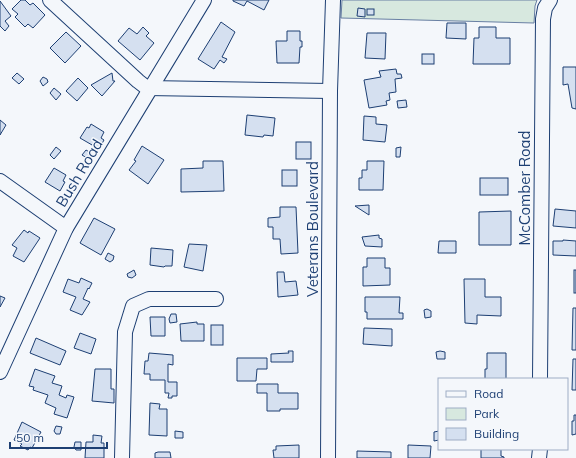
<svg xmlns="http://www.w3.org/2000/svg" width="576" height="458" font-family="Mulish,sans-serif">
<rect width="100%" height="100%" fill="#f4f7fb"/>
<path fill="#d7e8df" stroke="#687fa3" d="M342,0H537L535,6L534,23L341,18Z"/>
<g fill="#d5e0f0" stroke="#1d3f73">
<path d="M21,0H25L30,5L33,3L45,15L33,28L28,24L25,27L15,17L18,14L12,9Z"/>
<path d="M233,0H269L264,10L247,1L244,6L233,1Z"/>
<path d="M0,1L11,16L5,21L9,26L5,31L0,26Z"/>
<path d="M358,8L365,9V17L357,16Z"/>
<rect x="367" y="9" width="7" height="6"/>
<path d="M221,22L235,32L222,57L227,59L224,63L220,60L214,69L198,59Z"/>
<path d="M447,23H466V39L446,38Z"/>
<path d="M143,27L149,33L146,36L154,43L140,60L118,41L129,28L137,34Z"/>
<path d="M479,27H496V38H510V64H473L474,38H479Z"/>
<path d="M287,31H300V41H302V47H300L299,63H277L276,41H287Z"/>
<path d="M66,32L81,46L65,63L50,48Z"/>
<path d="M367,33H386L385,59L365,58Z"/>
<rect x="422" y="54" width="12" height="10"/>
<path d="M563,67H576V109L572,108L568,84L563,85Z"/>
<path d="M396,69L397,74H401L402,78L395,79L396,92L389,93L390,100L386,101L387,105L369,108L364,80L381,77L379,71Z"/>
<path d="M17,73L24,79L19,84L12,78Z"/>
<path d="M112,73L113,81H115L102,96L91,85Z"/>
<path d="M43,77L47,79L48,82L43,86L40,81Z"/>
<path d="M78,78L88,88L77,101L66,91Z"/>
<path d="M54,88L61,94L56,100L50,93Z"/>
<path d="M406,100L407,107L398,108L397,101Z"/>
<path d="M247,115L275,118L273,136L264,135L263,137L245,135Z"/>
<path d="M364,116L376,117V124L387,125L385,142L363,140Z"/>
<path d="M0,120L6,125L0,135Z"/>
<path d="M91,124L104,132L101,138L104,140L99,149L80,138L87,127L89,128Z"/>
<rect x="296" y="142" width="15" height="17"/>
<path d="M142,146L164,160L148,184L129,170L136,161L134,160Z"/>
<path d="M56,147L61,151L54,159L50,155Z"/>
<path d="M401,147L400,157H396V148Z"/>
<path d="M86,150L91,153L87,158L82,155Z"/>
<path d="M203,161H223L224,191L181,192V169L203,168Z"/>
<path d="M367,161H384L383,190H359V178H362V170H367Z"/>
<path d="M54,168L66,175L63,181L65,182L60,191L45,182Z"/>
<rect x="282" y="170" width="15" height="16"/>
<rect x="480" y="178" width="28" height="17"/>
<path d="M369,205V215L355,206Z"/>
<path d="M280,207H296L298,253L281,254L280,239H273V227H268V218L280,217Z"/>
<path d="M555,209L576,211V228L553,226Z"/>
<path d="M511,211V245H479V212Z"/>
<path d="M94,218L115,229L101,255L80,243Z"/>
<path d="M24,230L28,233L29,231L40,238L24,262L13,256L17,248L12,245Z"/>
<path d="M379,235V238L382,239V247L365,246L362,237Z"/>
<path d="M563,240L576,241V256L553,255V241H563Z"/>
<path d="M439,241H456V253H438Z"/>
<path d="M189,244L207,245L203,271L184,267Z"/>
<path d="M151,248L173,250L172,266H165L164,267L150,265Z"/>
<path d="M108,253L114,256L113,260L110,262L105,259Z"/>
<path d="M367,258H385V268H390V285L363,286V267H367Z"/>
<path d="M134,270L136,275L132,278L128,277L127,274Z"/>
<rect x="574" y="270" width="2" height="23"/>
<path d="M277,272H284L285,282L296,281L298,295L278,297Z"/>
<path d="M81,278L92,283L89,289L88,288L83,299L90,302L82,315L70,310L76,297L63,292L68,279L79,283Z"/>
<path d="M464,279H485V297H501V316L477,315V324L465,323Z"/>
<path d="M0,296L5,298L0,307Z"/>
<path d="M365,297H400L399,313H403V319H367V312H365Z"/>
<path d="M573,308H576V350H572Z"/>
<path d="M427,309L431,311V317L425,318L424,310Z"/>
<path d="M171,314H176L177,322L170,323L169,319Z"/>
<path d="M150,317H165V336H151Z"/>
<path d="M197,322V324H204V341H181L180,324Z"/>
<rect x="211" y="325" width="12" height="20"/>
<path d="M364,328L392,329V346L363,344Z"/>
<path d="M80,333L96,339L91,354L74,348Z"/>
<path d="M36,338L66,351L60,365L30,353Z"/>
<path d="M288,351H293V362H271V354L289,353Z"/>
<path d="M440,351L445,352V359H437L436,352Z"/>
<path d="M149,353L173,355V365L168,364V382H177V396H172V398H168L169,393H165V380H150V374H144L145,361H148Z"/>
<path d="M487,353H506V379H485V369H487Z"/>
<path d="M237,358H267V369H257L256,381H237Z"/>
<path d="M573,359H576V390H572Z"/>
<path d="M35,369L55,376L52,383L62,386L59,395L66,398L67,395L74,397L67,418L54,414L56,408L45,403L48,395L33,390L34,387L29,386Z"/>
<path d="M95,369H111V389H114V403L92,401Z"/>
<path d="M257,384H278V393H298V409H280V411H267V393H257Z"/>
<path d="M150,403L160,404L159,409H167V436L149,435Z"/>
<path d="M574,415H576V434L572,435V421H574Z"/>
<path d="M22,422L41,432L32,448L30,447L28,450L20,446L22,444L14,440Z"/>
<path d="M56,426L62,427L60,434H56L54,431Z"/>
<path d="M175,431L183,432V438H175Z"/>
<path d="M439,431V440L434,441V432Z"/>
<path d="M93,435L102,436L101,443H104V458H85L86,442H93Z"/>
<path d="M75,442H81V450H76L74,447Z"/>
<path d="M299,445V458H274L273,450H276V446Z"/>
<path d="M408,445L431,446L430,458H408Z"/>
<path d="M481,449H501V456L504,457V458H481Z"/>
<path d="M357,451L391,452V458H357Z"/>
<path d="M158,452H170L171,458H155V453Z"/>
</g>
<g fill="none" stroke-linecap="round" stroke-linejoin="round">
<g stroke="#1d3f73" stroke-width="16">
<g id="minor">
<path d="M50,0L138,81L147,88L330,91"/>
<path d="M0,181L66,228"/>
<path d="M0,372L66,228L204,0"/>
<path d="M540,379L543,19L545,8L550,0"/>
<path d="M122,458L125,332L133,306L149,299H216"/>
<path d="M328,458L330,91L333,0"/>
<path d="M539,458L540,449"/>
</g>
</g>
<use href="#minor" stroke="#f4f7fb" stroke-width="14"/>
</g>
<g text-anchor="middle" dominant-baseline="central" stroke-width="3" stroke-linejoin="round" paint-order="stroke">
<g font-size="15" fill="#1d3f73" stroke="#f4f7fb">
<text transform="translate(79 173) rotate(-59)">Bush Road</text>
<text transform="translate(524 188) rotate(-90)">McComber Road</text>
<text transform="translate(312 229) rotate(-90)">Veterans Boulevard</text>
</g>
</g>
<rect x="438" y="378" width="130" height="72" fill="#f4f7fb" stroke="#9eadc5"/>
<rect x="446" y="391" width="20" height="6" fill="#f4f7fb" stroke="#9eadc5"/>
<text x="474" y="398" font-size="12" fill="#1d3f73">Road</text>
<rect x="446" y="408" width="20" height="12" fill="#d7e8df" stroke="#9eadc5"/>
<text x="474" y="418" font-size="12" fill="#1d3f73">Park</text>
<rect x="446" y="428" width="20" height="12" fill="#d5e0f0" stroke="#9eadc5"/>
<text x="474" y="438" font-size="12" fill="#1d3f73">Building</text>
<path d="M10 442v6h97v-6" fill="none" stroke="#1d3f73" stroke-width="2"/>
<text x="16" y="442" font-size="12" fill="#1d3f73" stroke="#f4f7fb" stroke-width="3" paint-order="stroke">50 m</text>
</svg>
